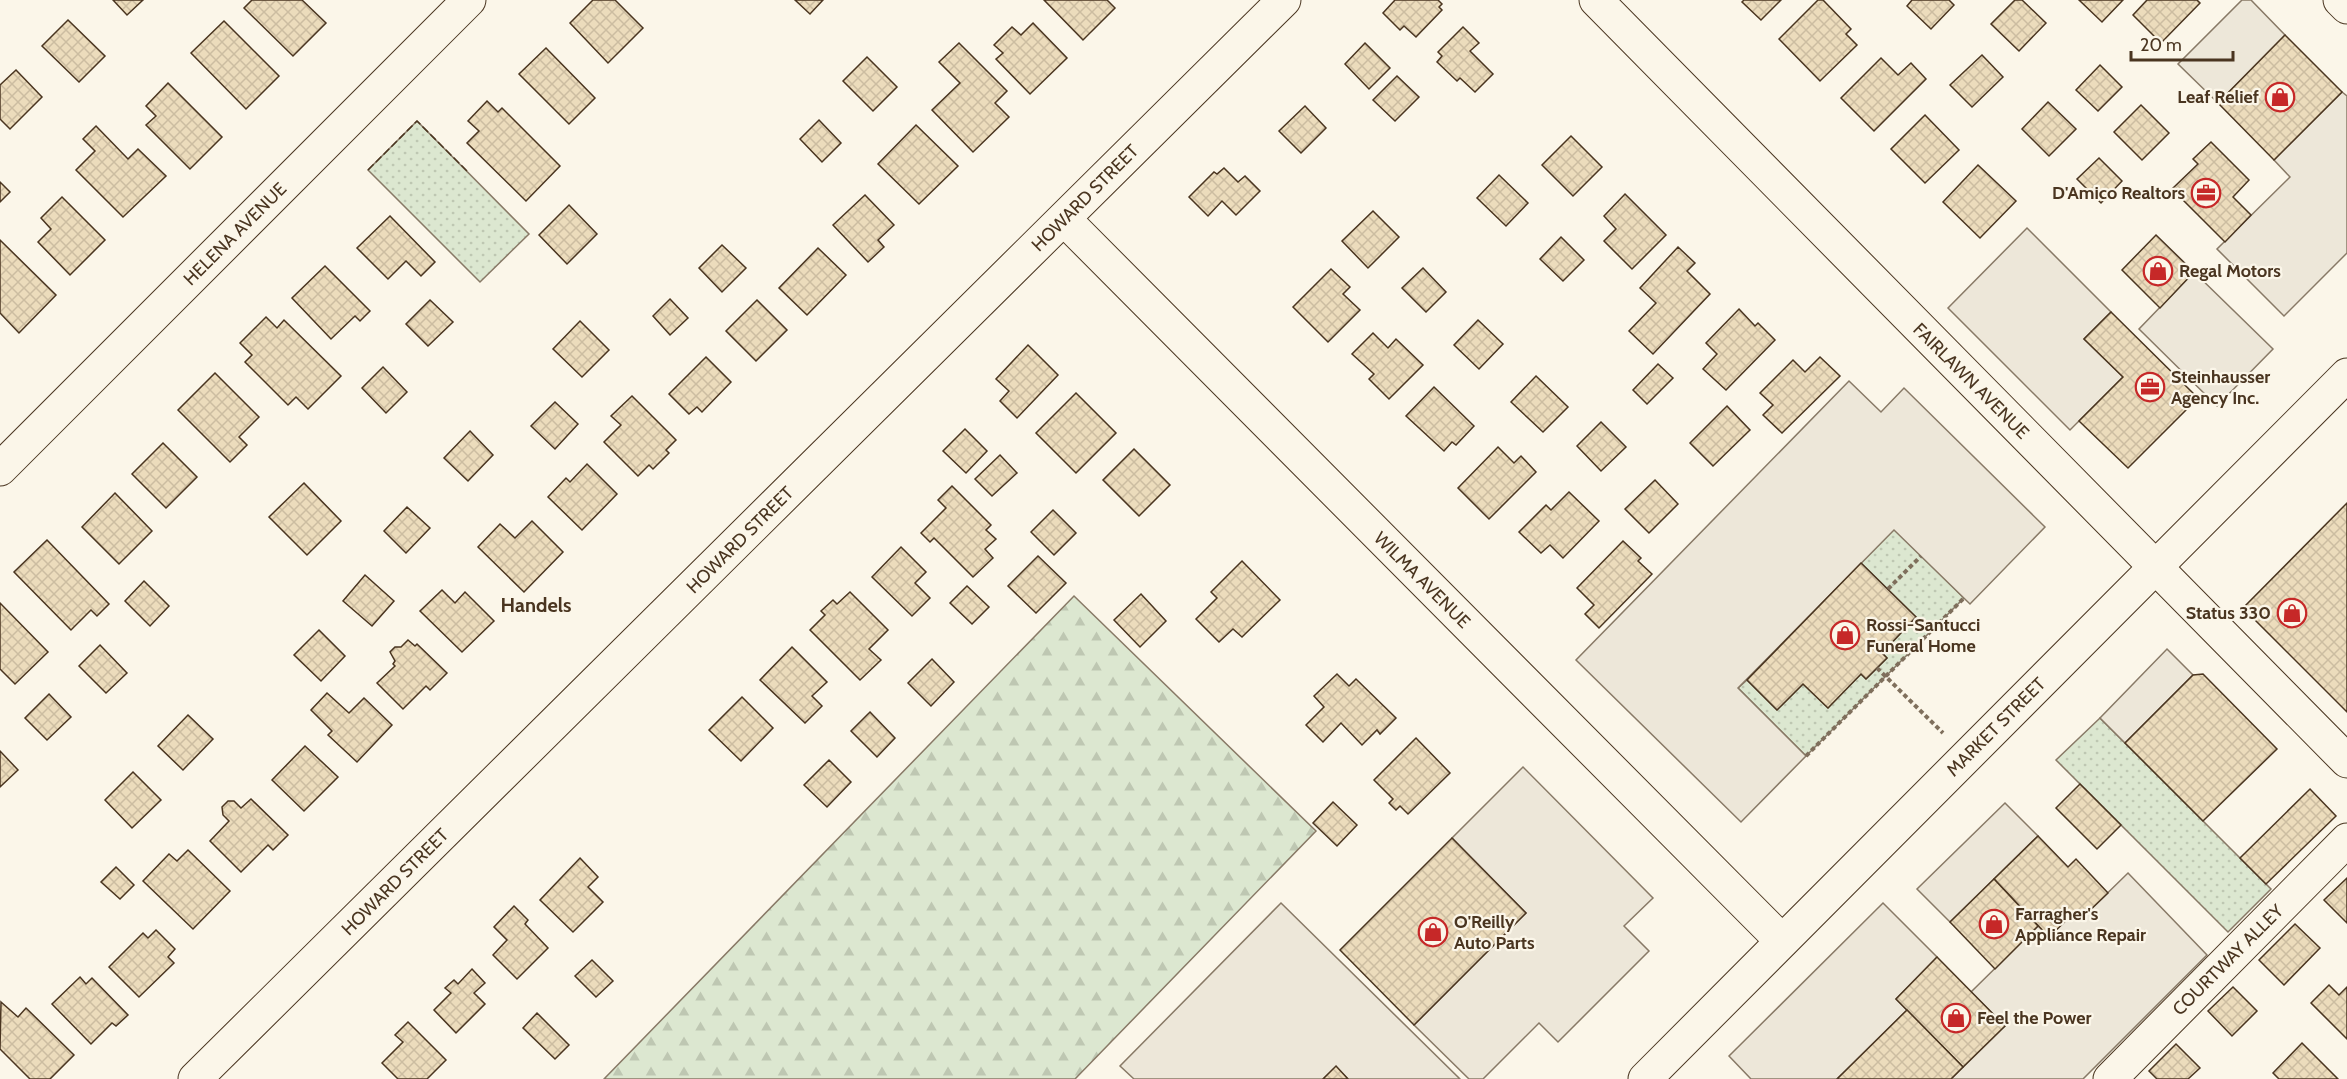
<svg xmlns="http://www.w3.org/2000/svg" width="2347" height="1079" font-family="Cabin,sans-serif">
<defs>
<pattern id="grass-dots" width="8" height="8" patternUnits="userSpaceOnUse" patternTransform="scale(1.5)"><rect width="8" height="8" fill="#dce7d0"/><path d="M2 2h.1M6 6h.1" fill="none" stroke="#bec7b2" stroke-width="1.8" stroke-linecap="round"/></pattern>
<pattern id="forest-firs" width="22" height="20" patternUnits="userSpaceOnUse" patternTransform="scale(1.5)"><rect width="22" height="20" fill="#dce7d0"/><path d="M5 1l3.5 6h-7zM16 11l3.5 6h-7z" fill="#bec7b2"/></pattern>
<pattern id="building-cross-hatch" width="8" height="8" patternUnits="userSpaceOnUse" patternTransform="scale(1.5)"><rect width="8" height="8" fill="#ecdcbc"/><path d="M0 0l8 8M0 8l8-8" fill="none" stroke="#ccbda1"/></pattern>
</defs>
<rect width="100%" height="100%" fill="#fbf6e9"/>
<g fill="url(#grass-dots)" stroke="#887966" stroke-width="1.5">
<path d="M417,121L529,234L480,282L368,170Z"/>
<path d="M1894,529L1964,598L1806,756L1738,688L1747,680L1777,710L1803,684L1828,708L1861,674L1866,679L1887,658L1882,653L1916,617L1861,563Z"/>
<path d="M2100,718L2271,889L2228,932L2056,760Z"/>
</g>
<path fill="url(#forest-firs)" stroke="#887966" stroke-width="1.5" d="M1074,596L1316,831L1075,1079H604Z"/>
<g fill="#ede7d9" stroke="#887966" stroke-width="1.5">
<path d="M2242,0H2251L2285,35L2218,103L2178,64Z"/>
<path d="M2342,92L2347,96V253L2284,316L2217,249L2290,177L2274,160Z"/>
<path d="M2027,228L2111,312L2084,339L2123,377L2070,430L1948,308Z"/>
<path d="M2194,272L2273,349L2217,406L2139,329Z"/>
<path d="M1849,381L1881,412L1904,388L2045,527L1970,604L1894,530L1738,688L1806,756L1741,822L1576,660Z"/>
<path d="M2167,649L2193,675L2125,743L2100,718Z"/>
<path d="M1523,767L1653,898L1624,926L1649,951L1558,1042L1539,1023L1483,1079H1469L1414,1025L1526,913L1452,838Z"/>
<path d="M2005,803L2038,836L1950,922L1917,889Z"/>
<path d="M2128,873L2207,955L2083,1079H1951L2005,1026L1971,992L2038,926L2049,936L2077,910L2083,917Z"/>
<path d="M1281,903L1460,1079H1348L1336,1067L1323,1079H1134L1120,1066Z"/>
<path d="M1883,903L1937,957L1896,999L1907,1010L1837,1079H1751L1729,1056Z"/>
</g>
<g fill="url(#building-cross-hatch)" stroke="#4a3520" stroke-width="1.5">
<path d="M113,0H143L127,15Z"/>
<path d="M252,0H302L326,23L293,56L244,8Z"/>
<path d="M593,0H615L643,28L608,63L570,23Z"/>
<path d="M795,0H823L810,14Z"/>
<path d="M1044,0H1107L1115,8L1083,40Z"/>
<path d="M1395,0H1438L1442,4L1439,7L1442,10L1416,37L1404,26L1400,30L1383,13Z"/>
<path d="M1744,0H1781L1761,20L1742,2Z"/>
<path d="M1818,0H1823L1851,29L1846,34L1857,45L1820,81L1779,39Z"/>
<path d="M1912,0H1949L1954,5L1931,29L1907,6Z"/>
<path d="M2015,0H2022L2046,23L2019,51L1991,24Z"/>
<path d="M2079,0H2123L2102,22Z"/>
<path d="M2147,0H2197L2200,3L2161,43L2133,15Z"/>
<path d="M68,20L105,56L79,82L42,46Z"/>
<path d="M224,21L279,76L246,109L191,53Z"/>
<path d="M1033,23L1067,58L1030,94L996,59L1003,53L994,45L1012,27L1021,35Z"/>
<path d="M1463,27L1479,43L1470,51L1493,74L1475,92L1460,78L1457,81L1437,62L1442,56L1438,52Z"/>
<path d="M2285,35L2342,92L2274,160L2218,103Z"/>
<path d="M959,43L1007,91L995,103L1009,117L973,152L932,110L960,83L939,62Z"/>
<path d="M1365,43L1390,68L1369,89L1345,64Z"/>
<path d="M546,48L595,98L569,124L519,74Z"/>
<path d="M1982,55L2003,77L1972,107L1950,85Z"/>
<path d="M867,57L897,87L873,111L843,81Z"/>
<path d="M1881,58L1898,75L1911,63L1926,79L1874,131L1841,98Z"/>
<path d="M2100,65L2122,87L2098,111L2076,90Z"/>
<path d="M16,70L42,97L10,129L0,119V85Z"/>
<path d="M1397,76L1419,97L1395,121L1373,100Z"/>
<path d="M168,83L222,137L190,169L146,125L156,116L146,106Z"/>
<path d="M487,101L498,112L502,108L560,166L526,201L467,143L479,131L468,121Z"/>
<path d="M2048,102L2076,129L2049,156L2022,129Z"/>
<path d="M2141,105L2169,133L2142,160L2114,132Z"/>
<path d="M1305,106L1326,128L1301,153L1279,131Z"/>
<path d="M1925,115L1959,150L1925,183L1891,149Z"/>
<path d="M819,120L841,143L822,162L800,139Z"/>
<path d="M916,125L958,166L919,204L878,164Z"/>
<path d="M96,126L128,159L138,149L166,176L123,217L76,170L95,151L83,139Z"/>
<path d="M1571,136L1602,167L1573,196L1542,165Z"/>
<path d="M2211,142L2249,180L2233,197L2251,215L2225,242L2172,189L2198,164L2193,159Z"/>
<path d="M2099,158L2122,181L2101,203L2077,179Z"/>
<path d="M1978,165L2016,201L1980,238L1943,202Z"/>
<path d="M1224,168L1238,182L1245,176L1260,191L1236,215L1222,201L1208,216L1189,197L1214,172L1217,174Z"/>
<path d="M1499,175L1528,203L1506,226L1477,198Z"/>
<path d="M0,182L10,192L0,202Z"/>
<path d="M1625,194L1666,235L1632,269L1604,241L1616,229L1604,216Z"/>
<path d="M865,195L894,225L878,240L884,247L868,262L833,225Z"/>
<path d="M62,197L105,240L70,275L38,242L51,229L41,218Z"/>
<path d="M569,205L597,234L567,264L539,235Z"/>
<path d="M1373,211L1399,237L1368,268L1342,241Z"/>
<path d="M390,216L435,262L421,276L406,261L388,279L357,248Z"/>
<path d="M2156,235L2194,272L2160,308L2122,270Z"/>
<path d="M1561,237L1584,260L1563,281L1540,259Z"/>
<path d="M0,240L56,295L19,333L0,313Z"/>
<path d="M722,245L746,268L722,292L699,268Z"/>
<path d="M1678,247L1695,263L1687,271L1710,294L1653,354L1629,331L1656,303L1640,288Z"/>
<path d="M818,248L846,275L807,315L779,288Z"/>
<path d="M325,266L370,311L360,321L355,316L331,339L292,298Z"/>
<path d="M1423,268L1446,292L1426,312L1402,288Z"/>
<path d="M1331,269L1350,287L1343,294L1360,310L1328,342L1293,307Z"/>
<path d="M670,299L688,318L670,335L653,316Z"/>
<path d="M430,300L453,322L428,346L406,324Z"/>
<path d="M757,300L787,330L756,361L726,331Z"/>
<path d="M1739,309L1755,326L1758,323L1775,340L1726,390L1703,369L1717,354L1706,343Z"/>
<path d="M2111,312L2198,398L2128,468L2079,421L2123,377L2084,339Z"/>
<path d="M266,317L277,328L284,320L341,376L308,409L296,397L288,405L245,362L252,355L240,343Z"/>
<path d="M1478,320L1503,344L1479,369L1454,345Z"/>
<path d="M580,321L609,350L582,377L553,349Z"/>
<path d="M1373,333L1388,348L1396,339L1423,365L1389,399L1369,379L1374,374L1352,354Z"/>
<path d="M1028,345L1058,375L1017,418L1000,401L1009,391L996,379Z"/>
<path d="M706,357L731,382L702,412L697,407L689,414L669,394Z"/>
<path d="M1820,357L1840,376L1782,433L1763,415L1773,405L1760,393L1793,360L1805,372Z"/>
<path d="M1658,364L1673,378L1647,404L1633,390Z"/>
<path d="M383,367L407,392L386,413L362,388Z"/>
<path d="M215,373L259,417L239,437L247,445L230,462L178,410Z"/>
<path d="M1536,376L1568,407L1543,432L1511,402Z"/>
<path d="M1434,387L1474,426L1456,445L1452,442L1444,451L1406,416Z"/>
<path d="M1076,393L1116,433L1076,473L1036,433Z"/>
<path d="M632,396L676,440L666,450L669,453L653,469L649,465L638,476L604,442L621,425L611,416Z"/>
<path d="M555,402L578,424L555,449L531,426Z"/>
<path d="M1727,406L1750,430L1713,466L1690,443Z"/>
<path d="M1601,422L1626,447L1601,471L1577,446Z"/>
<path d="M965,429L987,451L966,473L943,451Z"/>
<path d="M470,431L493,455L468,481L444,458Z"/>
<path d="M163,443L197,477L166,508L132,474Z"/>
<path d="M1498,447L1514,463L1521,456L1536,472L1489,519L1458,488Z"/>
<path d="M1134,449L1170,485L1139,516L1103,480Z"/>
<path d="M1000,455L1017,473L992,496L975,479Z"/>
<path d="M587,464L617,494L582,530L548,497L566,478L570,482Z"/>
<path d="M1655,480L1678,504L1649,533L1625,509Z"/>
<path d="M304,483L341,521L307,555L269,517Z"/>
<path d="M952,486L991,525L986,530L996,539L985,549L993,558L973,577L934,538L930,542L921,533L946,508L938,500Z"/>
<path d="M1569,492L1599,521L1563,558L1550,545L1541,553L1519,532L1546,505L1551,510Z"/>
<path d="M115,493L152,531L119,564L82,527Z"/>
<path d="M2347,503V712L2243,608Z"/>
<path d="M407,507L430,528L406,553L384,531Z"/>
<path d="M1053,510L1076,533L1054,555L1031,532Z"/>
<path d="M532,521L563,552L524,592L478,547L500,524L515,538Z"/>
<path d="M47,540L109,604L97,616L91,610L71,630L14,572Z"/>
<path d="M1623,541L1641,558L1638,561L1652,574L1599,628L1585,614L1594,605L1577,588Z"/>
<path d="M901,547L926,572L915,583L930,598L912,616L872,577Z"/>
<path d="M1038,556L1066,583L1036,613L1008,586Z"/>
<path d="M1242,561L1280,600L1242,637L1233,629L1219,642L1196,619L1217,598L1211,592Z"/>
<path d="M1861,563L1916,617L1882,653L1887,658L1866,679L1861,674L1828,708L1803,684L1777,710L1747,680Z"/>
<path d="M365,575L394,601L372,626L343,601Z"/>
<path d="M144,581L169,606L150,626L125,601Z"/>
<path d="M967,586L989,607L972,624L950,603Z"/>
<path d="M442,590L455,603L465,592L494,621L462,652L420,611Z"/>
<path d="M850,592L888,630L869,649L881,660L860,680L810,630L825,615L821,611L833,600L837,604Z"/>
<path d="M1141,594L1166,621L1140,647L1114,620Z"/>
<path d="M0,603L48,652L15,684L0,669Z"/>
<path d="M319,630L345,656L321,681L294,655Z"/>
<path d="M408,640L415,646L417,644L447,673L430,690L426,686L403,709L377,683L395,666L393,664L395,661L390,652L395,647H401Z"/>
<path d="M100,645L127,673L106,693L79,666Z"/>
<path d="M792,647L827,682L812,696L822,706L805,723L760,680Z"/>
<path d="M932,659L954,682L931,706L908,683Z"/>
<path d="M1337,674L1349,686L1356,679L1396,718L1380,734L1377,730L1362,745L1341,723L1323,742L1306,725L1324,707L1314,696Z"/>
<path d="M2203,674L2277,749L2203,821L2125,743L2193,675Z"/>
<path d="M327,693L349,713L364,698L392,725L357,762L328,735L332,731L311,710Z"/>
<path d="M49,694L71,717L47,740L25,718Z"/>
<path d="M742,697L773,728L741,761L709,730Z"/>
<path d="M870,712L895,738L877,757L851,731Z"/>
<path d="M188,715L213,739L183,770L158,746Z"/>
<path d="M1416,738L1450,773L1408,814L1400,806L1396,810L1389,803L1393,799L1374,780Z"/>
<path d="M305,746L338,777L304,811L272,780Z"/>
<path d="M0,751L18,770L0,787Z"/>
<path d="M829,760L851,782L827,807L804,785Z"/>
<path d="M133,772L161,800L132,828L105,800Z"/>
<path d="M2080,784L2121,825L2097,849L2056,808Z"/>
<path d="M2310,789L2336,816L2266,884L2240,858Z"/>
<path d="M251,799L288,835L273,850L268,845L241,872L210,841L229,821L223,815L222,807L228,801H234L241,808Z"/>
<path d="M1333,802L1357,825L1337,846L1313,823Z"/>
<path d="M2038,836L2068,867L2076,859L2108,893L2083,917L2077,910L2049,937L1994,879Z"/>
<path d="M1452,838L1526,913L1414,1025L1340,950Z"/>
<path d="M188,850L230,891L193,929L143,881L169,854L177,861Z"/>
<path d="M580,858L598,877L588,887L603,902L573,932L540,900Z"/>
<path d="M116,867L134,885L120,899L101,882Z"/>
<path d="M2347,878V923L2324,900Z"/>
<path d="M1994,879L2038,926L1995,969L1950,922Z"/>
<path d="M514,906L528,920L525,924L548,948L517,979L493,955L507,940L494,927Z"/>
<path d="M2295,924L2320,948L2284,985L2259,960Z"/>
<path d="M156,930L175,949L168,957L174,963L139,997L109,967L143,933L148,938Z"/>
<path d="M1937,957L2005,1026L1963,1067L1896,999Z"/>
<path d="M592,960L613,981L596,997L575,976Z"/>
<path d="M472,969L485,983L474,993L485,1004L456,1033L434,1010L451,993L445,988L454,980L458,984Z"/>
<path d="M80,977L86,984L92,978L128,1015L116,1026L112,1023L91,1044L52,1004Z"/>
<path d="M2329,985L2339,995L2347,987V1039L2311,1003Z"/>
<path d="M2233,987L2257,1011L2232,1036L2208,1011Z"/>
<path d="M1,1002L18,1017L26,1008L74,1055L50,1079H30L0,1049Z"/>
<path d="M1907,1010L1963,1067L1951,1079H1837Z"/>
<path d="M537,1013L569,1045L555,1059L523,1028Z"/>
<path d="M408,1022L446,1060L427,1079H398L382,1063L403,1042L395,1035Z"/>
<path d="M2302,1043L2338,1079H2279L2273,1073Z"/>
<path d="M2176,1044L2200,1068L2188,1079H2157L2149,1071Z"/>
<path d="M1336,1066L1348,1079H1323Z"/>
</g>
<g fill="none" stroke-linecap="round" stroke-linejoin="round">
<g stroke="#4a3520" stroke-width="35">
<g id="minor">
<path d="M1596,0L2347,761"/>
<path d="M2340,0L2347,7"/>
<path d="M1064,219L1782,941"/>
<path d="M0,469L469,0"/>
<path d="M195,1079L1284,0"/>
<path d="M2110,1079L2347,840"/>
</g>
</g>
<g stroke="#4a3520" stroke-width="35">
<path id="major" d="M1645,1079L2347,375"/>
</g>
<g stroke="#7f6f5c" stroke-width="4" stroke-dasharray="4.5 3" stroke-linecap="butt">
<path d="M1888,589L1921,556"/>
<path d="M1877,668L1943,733"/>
<path d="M1806,756L1964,598"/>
</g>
<use href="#minor" stroke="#fbf6e9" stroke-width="33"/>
<use href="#major" stroke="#fbf6e9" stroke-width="33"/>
<path stroke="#4a3520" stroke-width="1.5" stroke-dasharray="8 3" stroke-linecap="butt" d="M368,170L417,121L467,171"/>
</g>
<defs>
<g id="shop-ring" transform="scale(1.5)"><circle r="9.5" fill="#fbf6e9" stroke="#c62828" stroke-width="1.5"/><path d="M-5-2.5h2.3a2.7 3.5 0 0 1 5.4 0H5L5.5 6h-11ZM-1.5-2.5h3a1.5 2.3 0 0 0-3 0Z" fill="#c62828"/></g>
<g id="office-ring" transform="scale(1.5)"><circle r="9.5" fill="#fbf6e9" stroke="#c62828" stroke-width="1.5"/><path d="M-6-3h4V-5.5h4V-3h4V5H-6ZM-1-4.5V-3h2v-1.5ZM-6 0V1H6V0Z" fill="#c62828"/></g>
</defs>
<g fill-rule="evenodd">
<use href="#shop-ring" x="2280" y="97"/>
<use href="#office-ring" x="2206" y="193"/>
<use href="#shop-ring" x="2158" y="271"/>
<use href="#office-ring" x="2150" y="387"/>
<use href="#shop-ring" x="2292" y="613"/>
<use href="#shop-ring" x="1845" y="635"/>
<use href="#shop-ring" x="1994" y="924"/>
<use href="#shop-ring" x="1433" y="932"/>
<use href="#shop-ring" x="1956" y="1018"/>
</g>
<g text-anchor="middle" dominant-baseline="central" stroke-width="4.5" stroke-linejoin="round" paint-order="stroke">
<g font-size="18" font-weight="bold" fill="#4a3520" stroke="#fbf6e9" text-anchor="start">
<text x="2259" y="97" text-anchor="end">Leaf Relief</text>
<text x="2185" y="193" text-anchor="end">D'Amico Realtors</text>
<text x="2179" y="271">Regal Motors</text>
<text x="2171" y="377">Steinhausser<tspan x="2171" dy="21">Agency Inc.</tspan></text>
<text x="2271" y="613" text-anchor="end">Status 330</text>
<text x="1866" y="625">Rossi-Santucci<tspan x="1866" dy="21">Funeral Home</tspan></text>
<text x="2015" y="914">Farragher's<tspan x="2015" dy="21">Appliance Repair</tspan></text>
<text x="1454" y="922">O'Reilly<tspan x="1454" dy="21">Auto Parts</tspan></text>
<text x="1977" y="1018">Feel the Power</text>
</g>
<g font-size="18" fill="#4a3520" stroke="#fbf6e9">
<text transform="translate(1085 198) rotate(-45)">HOWARD STREET</text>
<text transform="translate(235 234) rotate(-45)">HELENA AVENUE</text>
<text transform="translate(1971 381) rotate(45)">FAIRLAWN AVENUE</text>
<text transform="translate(740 540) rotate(-45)">HOWARD STREET</text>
<text transform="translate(1422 580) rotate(45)">WILMA AVENUE</text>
<text transform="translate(1996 727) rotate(-45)">MARKET STREET</text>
<text transform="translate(395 882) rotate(-45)">HOWARD STREET</text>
<text transform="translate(2228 960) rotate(-45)">COURTWAY ALLEY</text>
</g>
<g font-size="20" font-weight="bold" fill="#4a3520" stroke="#fbf6e9">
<text x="536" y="605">Handels</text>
</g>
</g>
<path d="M2131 51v9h102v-9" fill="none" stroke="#4a3520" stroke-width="3"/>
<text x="2140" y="51" font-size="18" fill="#4a3520" stroke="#fbf6e9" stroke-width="4.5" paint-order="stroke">20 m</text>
</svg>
